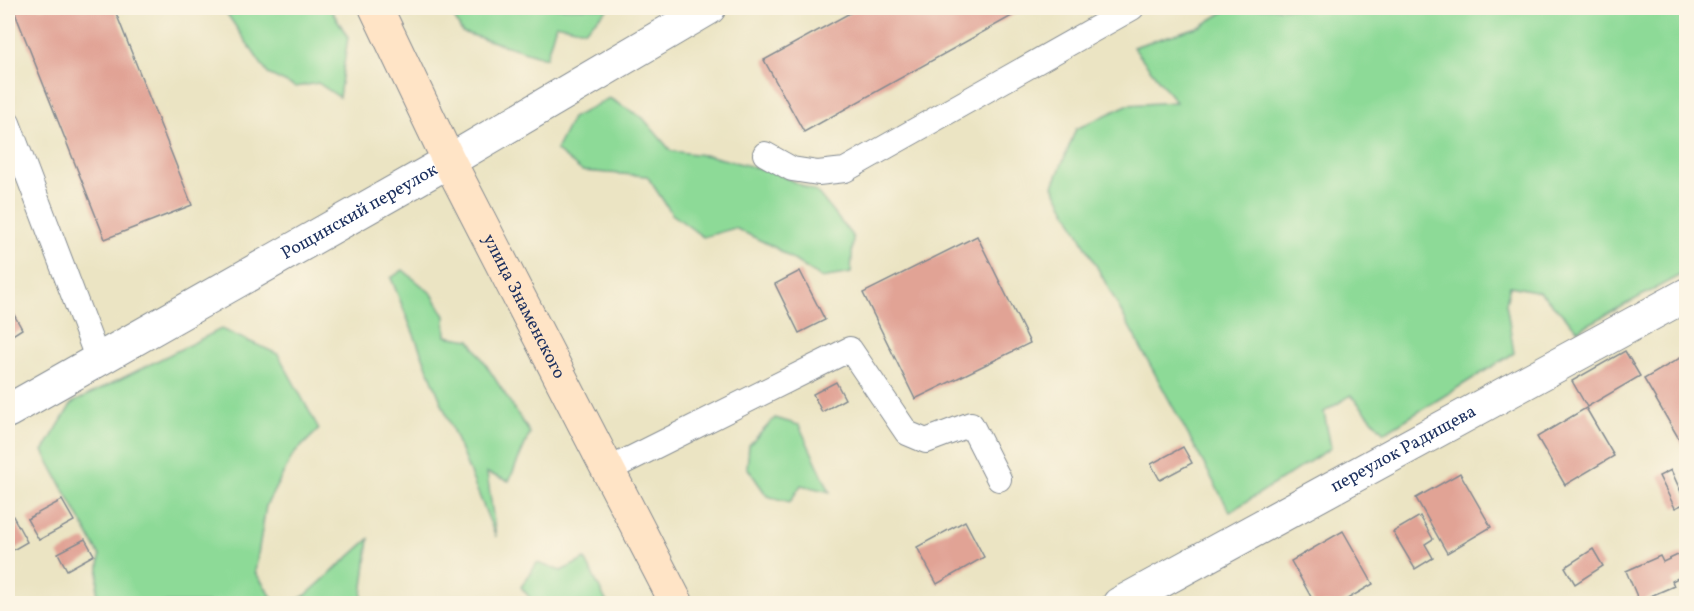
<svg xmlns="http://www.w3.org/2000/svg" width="1694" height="611" font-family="Vollkorn,serif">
<rect width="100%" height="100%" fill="#fcf5e5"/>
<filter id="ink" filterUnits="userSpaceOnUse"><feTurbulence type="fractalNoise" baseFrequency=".0167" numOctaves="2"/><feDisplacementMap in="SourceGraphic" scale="12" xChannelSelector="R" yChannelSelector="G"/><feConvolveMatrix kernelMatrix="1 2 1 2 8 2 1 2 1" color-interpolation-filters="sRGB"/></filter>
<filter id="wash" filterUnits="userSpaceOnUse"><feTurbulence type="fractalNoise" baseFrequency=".008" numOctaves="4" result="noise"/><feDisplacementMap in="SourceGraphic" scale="24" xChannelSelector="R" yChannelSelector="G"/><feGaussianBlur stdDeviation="1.35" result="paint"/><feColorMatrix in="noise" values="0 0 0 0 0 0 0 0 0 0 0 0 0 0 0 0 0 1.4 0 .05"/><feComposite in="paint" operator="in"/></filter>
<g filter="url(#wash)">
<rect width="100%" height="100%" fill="#ebe4c3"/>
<g fill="#8dda97" stroke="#54847a" stroke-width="1.5">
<path d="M223,8H330L348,37L339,97L318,83L295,87L268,74Z"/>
<path d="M449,8H609L585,30L556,24L546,58L462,32Z"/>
<path d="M1230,8H1686V272L1578,330L1540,292L1510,286L1506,303L1514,353L1384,433L1351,395L1324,412L1331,448L1230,512L1053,186L1076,129L1127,105L1176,102L1133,47L1201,26Z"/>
<path d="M609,98L643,118L671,151L711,156L773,172L818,193L853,237L851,273L821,278L774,247L735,228L703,237L672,214L647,176L582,171L556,150L572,118Z"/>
<path d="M403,270L432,294L445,316L446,336L470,340L530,433L509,481L487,473L496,537L391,278Z"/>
<path d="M221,329L278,354L319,429L293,455L266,506L255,572L276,603H96L100,556L43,451L72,403Z"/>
<path d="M775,418L799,425L830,492L801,485L790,502L767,496L747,467L749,445Z"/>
<path d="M369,539L361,603H292L306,595Z"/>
<path d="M585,559L607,603H534L521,587L537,563L561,571Z"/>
</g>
<g id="blocks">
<g fill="#e1a395">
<path d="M13,8H114L192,205L105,239Z"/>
<path d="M859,8H1026L804,132L764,60Z"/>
<path d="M977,236L1030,343L915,399L863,293Z"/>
<path d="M800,271L825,320L799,333L775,284Z"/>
<path d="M8,304L22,329L8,338Z"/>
<path d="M1625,351L1640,376L1587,407L1572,381Z"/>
<path d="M1685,355L1686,358V451L1644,379Z"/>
<path d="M836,382L845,399L822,412L813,394Z"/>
<path d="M1586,408L1614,456L1565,485L1537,437Z"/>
<path d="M1183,447L1192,463L1160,480L1151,464Z"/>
<path d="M1671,470L1686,503L1675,508L1659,476Z"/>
<path d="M1460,473L1491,527L1447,553L1416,498Z"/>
<path d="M62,500L74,521L39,540L27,519Z"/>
<path d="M8,507L27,542L8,553Z"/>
<path d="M1420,516L1433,539L1425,544L1433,558L1415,569L1393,532Z"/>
<path d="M965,521L984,557L937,584L917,547Z"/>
<path d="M1343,531L1373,584L1339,604H1315L1291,561Z"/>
<path d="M85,539L94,555L67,570L58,553Z"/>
<path d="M1593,549L1603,566L1575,584L1565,567Z"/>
<path d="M1682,553L1685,558L1686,557V574L1672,581L1674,586L1639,601L1626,571L1660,556L1663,562Z"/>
</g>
</g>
</g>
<g filter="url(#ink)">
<use href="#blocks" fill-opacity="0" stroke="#838a90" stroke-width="1.5"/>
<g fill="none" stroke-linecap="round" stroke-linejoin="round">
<g stroke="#838a90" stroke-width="26">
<g id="service">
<path d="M8,123L98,360"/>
<path d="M765,154L792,169L818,173L845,170L1132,8"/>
<path d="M608,470L850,349L907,433L926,441L971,424L999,479"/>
</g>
</g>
<g stroke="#838a90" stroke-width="35">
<g id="minor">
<path id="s1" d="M8,411L449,161L709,8"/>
<path id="s2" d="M1119,604L1686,295"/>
</g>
</g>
<g stroke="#838a90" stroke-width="35">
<g id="secondary">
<path id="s3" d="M376,8L449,161L677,604"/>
</g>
</g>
<use href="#service" stroke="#fff" stroke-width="24"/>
<use href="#minor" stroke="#fff" stroke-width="33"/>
<use href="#secondary" stroke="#ffe4c6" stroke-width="33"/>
</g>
</g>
<g text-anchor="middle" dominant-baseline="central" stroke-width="4.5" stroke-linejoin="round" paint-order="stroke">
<g font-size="18" fill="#1b2f5e" stroke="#fcf5e5">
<text stroke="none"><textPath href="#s1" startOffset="404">Рощинский переулок</textPath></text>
<text stroke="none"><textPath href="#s3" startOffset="333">улица Знаменского</textPath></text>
<text stroke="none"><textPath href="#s2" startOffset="324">переулок Радищева</textPath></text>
</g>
</g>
<rect width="1694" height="611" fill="none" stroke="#fcf5e5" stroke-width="30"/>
</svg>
